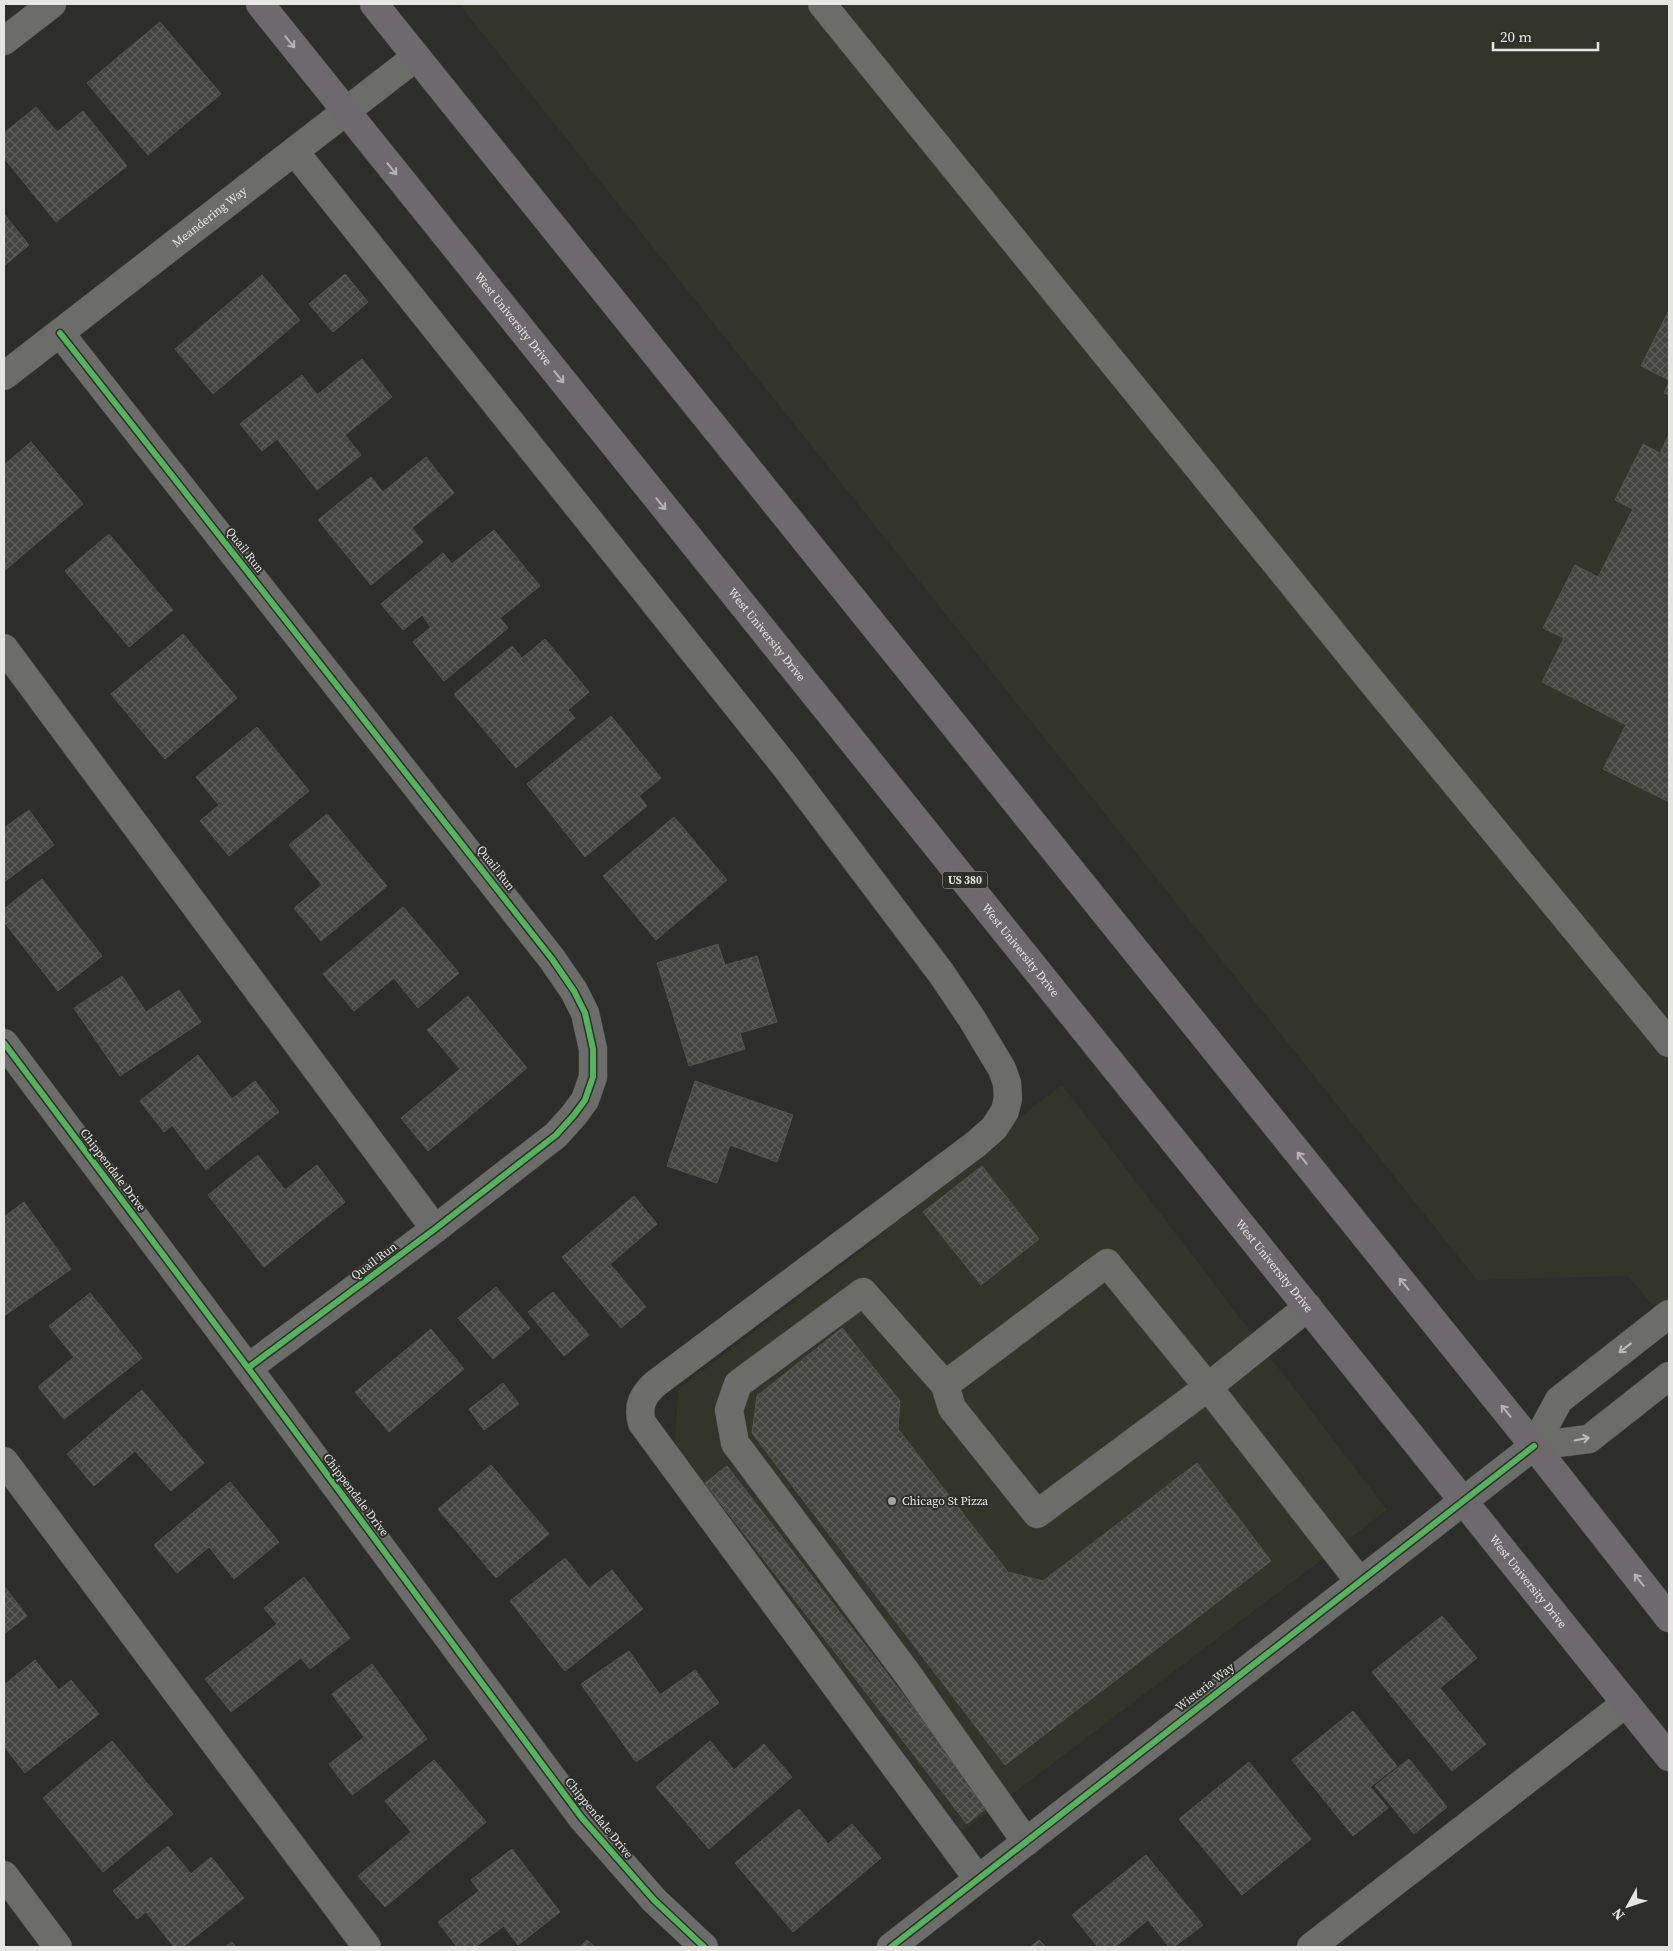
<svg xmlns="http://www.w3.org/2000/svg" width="1673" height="1951" font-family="'Source Serif 4',serif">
<defs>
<pattern id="building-cross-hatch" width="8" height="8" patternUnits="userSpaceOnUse" patternTransform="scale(1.25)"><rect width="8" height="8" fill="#434340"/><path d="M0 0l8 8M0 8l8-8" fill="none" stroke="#5e5e5b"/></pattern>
</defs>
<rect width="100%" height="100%" fill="#2d2e2b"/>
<g fill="#33342a">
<path d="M459,4H1669V1325L1628,1276L1477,1280Z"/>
<path d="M1062,1085L1387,1510L962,1832L675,1444L678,1389L879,1238L873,1230Z"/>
</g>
<g fill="url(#building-cross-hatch)" stroke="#535351">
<path d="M160,22L221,94L148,155L87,83Z"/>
<path d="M36,107L57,132L83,111L127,166L56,222L4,158V133Z"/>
<path d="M4,214L29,245L4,266Z"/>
<path d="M345,274L368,302L333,332L309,304Z"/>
<path d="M262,275L300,320L213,394L175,349Z"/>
<path d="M1669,310V380L1641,366Z"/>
<path d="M362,359L392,397L345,435L361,455L317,490L277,439L262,451L240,424L302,375L317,395Z"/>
<path d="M1669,382V395L1664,393Z"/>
<path d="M1669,434V802L1603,769L1626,725L1542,682L1564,638L1543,628L1575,565L1598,577L1633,509L1615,500L1643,444L1660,453Z"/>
<path d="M31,442L83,504L4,571V465Z"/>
<path d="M426,457L454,493L412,528L423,542L371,585L318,520L371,477L383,492Z"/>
<path d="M494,530L540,586L500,618L508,628L444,681L413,642L431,627L422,615L403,630L381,604L443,553L452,564Z"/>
<path d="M109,534L173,610L129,647L65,571Z"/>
<path d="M183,634L237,698L165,759L111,694Z"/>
<path d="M545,639L589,692L568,710L575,718L516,768L454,694L512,646L522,658Z"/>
<path d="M611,716L661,778L639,796L647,806L585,857L527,784Z"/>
<path d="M257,727L309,791L229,856L200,821L219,805L196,777Z"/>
<path d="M29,810L54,845L4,882V828Z"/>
<path d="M327,814L387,886L321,941L294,908L322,885L289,845Z"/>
<path d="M674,817L727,880L656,940L603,876Z"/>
<path d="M42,879L102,956L58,991L4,922V909Z"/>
<path d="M403,907L459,973L418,1008L394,978L354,1011L323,974Z"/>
<path d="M718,944L725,965L757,956L777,1022L740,1033L745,1049L689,1066L657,963Z"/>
<path d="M122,976L146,1012L179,990L201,1022L120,1076L74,1008Z"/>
<path d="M468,996L527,1068L428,1151L401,1118L460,1069L427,1030Z"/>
<path d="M198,1055L232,1099L255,1081L279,1112L206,1170L172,1125L164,1132L140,1101Z"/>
<path d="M695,1081L793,1115L777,1162L730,1145L717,1183L667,1166Z"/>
<path d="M258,1155L285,1190L317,1165L345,1202L264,1267L208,1195Z"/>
<path d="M982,1166L1039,1239L981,1285L923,1212Z"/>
<path d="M634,1196L657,1224L610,1264L646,1307L621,1328L562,1257Z"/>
<path d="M24,1202L71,1269L4,1316V1217Z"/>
<path d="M496,1287L530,1328L493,1359L458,1318Z"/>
<path d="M553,1292L589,1335L564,1356L528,1312Z"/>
<path d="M90,1293L142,1358L64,1419L38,1387L74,1357L49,1326Z"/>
<path d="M842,1328L900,1401L898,1429L1008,1572L1043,1581L1197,1463L1271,1561L1005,1765L752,1433L757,1396Z"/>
<path d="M431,1329L464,1369L389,1432L355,1392Z"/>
<path d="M503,1383L519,1404L484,1430L469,1409Z"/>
<path d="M142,1390L204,1463L171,1491L135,1451L94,1486L67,1454Z"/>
<path d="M491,1465L549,1534L496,1578L438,1509Z"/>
<path d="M727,1466L989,1806L967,1824L705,1483Z"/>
<path d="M230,1482L279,1542L234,1579L209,1547L177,1573L154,1545Z"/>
<path d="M565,1558L589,1588L612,1570L643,1609L565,1671L510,1601Z"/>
<path d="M304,1577L350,1638L310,1669L301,1658L231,1712L205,1679L277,1624L264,1608Z"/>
<path d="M4,1586L27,1616L4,1634Z"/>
<path d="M1442,1616L1477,1658L1440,1688L1486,1744L1452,1771L1372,1672Z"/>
<path d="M629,1651L660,1695L695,1670L719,1703L636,1762L581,1684Z"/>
<path d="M35,1660L59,1690L71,1680L99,1714L25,1773L4,1746V1685Z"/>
<path d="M372,1664L427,1739L352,1795L329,1764L364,1737L332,1694Z"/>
<path d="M1353,1711L1397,1766L1370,1787L1388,1808L1353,1836L1292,1760Z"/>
<path d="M112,1741L173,1814L103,1872L43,1798Z"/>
<path d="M710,1741L734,1770L764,1744L792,1777L709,1849L656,1787Z"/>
<path d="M1409,1759L1447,1807L1414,1834L1375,1786Z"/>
<path d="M434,1760L486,1822L385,1907L358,1876L411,1832L385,1801Z"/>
<path d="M1249,1762L1311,1839L1242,1895L1179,1819Z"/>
<path d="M799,1809L828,1844L852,1824L881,1858L793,1932L735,1863Z"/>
<path d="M168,1846L191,1874L211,1857L244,1898L183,1947H174L146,1912L137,1919L113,1891Z"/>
<path d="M512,1849L560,1912L518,1945L504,1926L475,1947H457L438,1922L479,1891L471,1880Z"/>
<path d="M1146,1855L1203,1925L1174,1947H1169L1148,1920L1115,1947H1098L1072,1915Z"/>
<path d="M587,1940L595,1947H580Z"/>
<path d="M1039,1940L1046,1947H1030Z"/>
<path d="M232,1942L236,1947H225Z"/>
</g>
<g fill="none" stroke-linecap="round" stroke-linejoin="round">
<g stroke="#4b4c49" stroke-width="29">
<g id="minor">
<path d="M822,4L1377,688L1669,1043"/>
<path d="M4,41L52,4"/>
<path d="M295,152L785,766L941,973L972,1019L1002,1069L1007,1083L1008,1098L1005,1111L994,1128L976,1144L655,1384C643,1395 637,1406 642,1423L978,1879"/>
<path d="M60,333L552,959L574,991L585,1013L593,1049V1077L585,1100L574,1115L556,1135L435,1229L248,1368"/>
<path id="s1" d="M4,376L416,57"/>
<path d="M4,648L435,1229"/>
<path d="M4,1043L248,1368L582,1818L654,1900L704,1947"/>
<path d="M945,1385L952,1408L1037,1514L1208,1387L1359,1581"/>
<path d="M1534,1446L1589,1439L1669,1376"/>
<path d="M4,1461L367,1947"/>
<path d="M1026,1842L907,1673L735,1443L729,1410L738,1384L863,1292L945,1385L1107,1263L1208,1387L1308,1307"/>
<path d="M4,1875L58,1947"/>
<path d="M891,1947L1534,1446L1559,1400L1669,1314"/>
<path d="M1311,1947L1626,1703"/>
</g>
</g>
<g stroke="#4b4c49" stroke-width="29">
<g id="highway">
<path id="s2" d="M260,4L1669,1757"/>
<path d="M374,4L1534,1446L1669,1618"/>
</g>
</g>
<use href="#minor" stroke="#6c6c6a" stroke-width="28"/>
<use href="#highway" stroke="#6e696c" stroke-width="28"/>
<g stroke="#2e2f2a" stroke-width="9">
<g id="cycleway">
<path d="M60,333L552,959L574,991L585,1013L593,1049V1077L585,1100L574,1115L556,1135L435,1229L248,1368"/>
<path d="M4,1043L248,1368L582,1818L654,1900L704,1947"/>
<path d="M891,1947L1534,1446"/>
</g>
</g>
<use href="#cycleway" stroke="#56b35d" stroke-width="6"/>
</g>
<defs><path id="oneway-shaft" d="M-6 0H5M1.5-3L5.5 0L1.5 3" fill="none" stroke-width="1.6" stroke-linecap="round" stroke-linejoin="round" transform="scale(1.25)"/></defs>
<g stroke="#b5b4b3">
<use href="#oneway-shaft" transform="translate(290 42) rotate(51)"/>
<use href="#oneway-shaft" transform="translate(392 169) rotate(51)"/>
<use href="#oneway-shaft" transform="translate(559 377) rotate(51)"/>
<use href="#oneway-shaft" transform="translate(661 504) rotate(51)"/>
<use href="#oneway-shaft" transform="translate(1302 1158) rotate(-129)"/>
<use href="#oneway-shaft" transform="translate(1404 1284) rotate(-129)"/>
<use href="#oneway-shaft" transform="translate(1506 1411) rotate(-129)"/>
<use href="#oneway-shaft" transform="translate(1639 1580) rotate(-128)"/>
</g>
<g stroke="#bbbbb8">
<use href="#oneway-shaft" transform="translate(1625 1348) rotate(142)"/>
<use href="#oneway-shaft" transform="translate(1582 1439) rotate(-12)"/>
</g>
<circle fill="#a5a6a2" stroke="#2e2f2a" stroke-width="2" cx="892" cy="1501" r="5"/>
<g text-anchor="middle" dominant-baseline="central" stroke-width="4" stroke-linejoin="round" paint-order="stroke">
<rect fill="#2e2f2a" stroke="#aeafab" stroke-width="1" x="942.5" y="871.5" width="45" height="17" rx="4"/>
<g font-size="11" font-weight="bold" fill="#e5e6e2">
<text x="965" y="880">US 380</text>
</g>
<g font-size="12" fill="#e5e6e2" stroke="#2e2f2a">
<text stroke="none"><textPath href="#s1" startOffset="260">Meandering Way</textPath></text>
<text stroke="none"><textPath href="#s2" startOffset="404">West University Drive</textPath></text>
<text transform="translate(245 550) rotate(52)">Quail Run</text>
<text stroke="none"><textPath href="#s2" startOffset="809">West University Drive</textPath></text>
<text transform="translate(496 868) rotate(52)">Quail Run</text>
<text stroke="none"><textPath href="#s2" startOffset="1214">West University Drive</textPath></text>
<text transform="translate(113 1170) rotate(53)">Chippendale Drive</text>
<text transform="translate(374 1261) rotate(-37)">Quail Run</text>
<text stroke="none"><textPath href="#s2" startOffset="1619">West University Drive</textPath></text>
<text transform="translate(356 1495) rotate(53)">Chippendale Drive</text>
<text stroke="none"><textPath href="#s2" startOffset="2024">West University Drive</textPath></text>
<text transform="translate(1205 1687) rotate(-38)">Wisteria Way</text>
<text transform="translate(599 1818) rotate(51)">Chippendale Drive</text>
</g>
<g font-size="12" fill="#e5e6e2" stroke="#2e2f2a" text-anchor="start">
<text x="902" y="1501">Chicago St Pizza</text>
</g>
</g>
<rect width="1673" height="1951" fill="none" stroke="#e5e6e2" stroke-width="10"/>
<g transform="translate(1628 1906) rotate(230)" stroke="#2e2f2a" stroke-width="4" paint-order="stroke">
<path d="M0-4L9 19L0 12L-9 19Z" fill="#e5e6e2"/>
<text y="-8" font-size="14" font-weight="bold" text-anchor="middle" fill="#e5e6e2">N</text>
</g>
<path d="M1493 42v8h105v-8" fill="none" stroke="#e5e6e2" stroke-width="2.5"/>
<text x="1500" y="42" font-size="15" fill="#e5e6e2" stroke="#2e2f2a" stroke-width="4" paint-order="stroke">20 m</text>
</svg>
